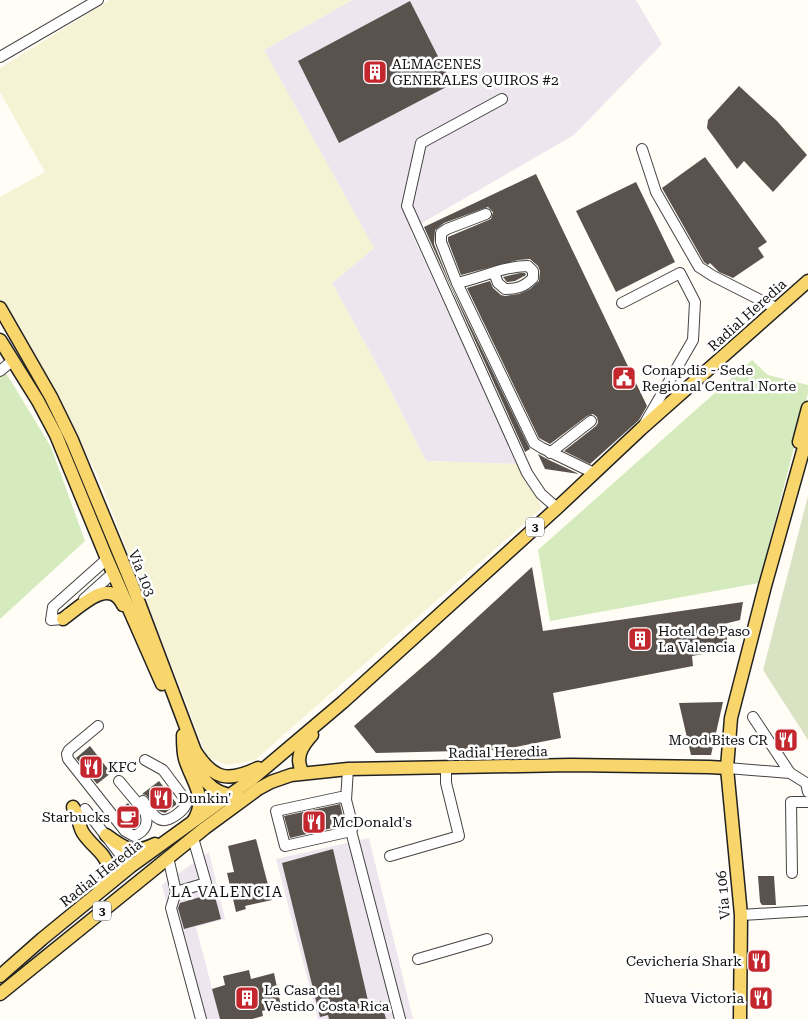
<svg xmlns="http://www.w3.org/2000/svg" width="808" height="1019" font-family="'Roboto Serif',serif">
<rect width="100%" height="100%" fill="#fffdf5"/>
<g fill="#eee6ef">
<path d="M352,0H636L662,44L574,135L410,230L519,464L426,461L385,380L332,283L374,248L264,50Z"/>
<path d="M369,838L413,1019H318L276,859Z"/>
<path d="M209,852L225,919L196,927L220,1019H196L162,885Z"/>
</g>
<path fill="#f6f3d4" d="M110,0H352L264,50L374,248L332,283L385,380L426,461L519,464L542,508L255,760L227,765L207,757L98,476L26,340L0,301V197L45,172L0,92V68Z"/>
<g fill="#d5ebbd">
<path d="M752,360L768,375L808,385V393L759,583L550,621L538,550Z"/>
<path d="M0,363L51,447L85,541L0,619Z"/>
</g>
<path fill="#d9e3c4" d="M808,496V740L763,670Z"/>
<g fill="#5a524d">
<path d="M410,1L452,84L339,143L298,61Z"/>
<path d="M739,86L777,121L807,155L773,192L744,161L737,169L707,128L708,120Z"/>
<path d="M705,157L767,242L758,248L764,257L733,278L719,272L710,263L708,265L704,262L662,188Z"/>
<path d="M536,174L647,406L639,420L590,464L564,451L596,426L598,423L597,417L593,414L587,416L550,444L539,438L467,288L490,281L493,288L501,295L505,296L519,294L530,289L539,281L540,271L538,266L530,259L518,260L461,275L448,241V237L491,219L493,212L488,207L444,223L435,230L434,244L451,286L530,449L525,452L424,227Z"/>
<path d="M636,182L675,262L616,292L576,211Z"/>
<path d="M520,273H525L526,275L515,281L507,282L503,277Z"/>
<path d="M538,454L547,459L579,474L545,469Z"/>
<path d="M532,567L543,631L743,602L740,620L724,624L729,649L692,656L693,666L553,693L561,738L500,750L376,753L354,726L434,657Z"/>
<path d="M723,702L711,755H691L679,703Z"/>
<path d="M90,746L111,773L97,784L76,758Z"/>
<path d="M159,781L177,804L165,813L159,811L146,795L142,794Z"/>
<path d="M128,803L139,818V824L134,828L130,826L118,811Z"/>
<path d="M340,804L345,825L290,838L284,816Z"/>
<path d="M256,839L272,900L245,906L246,909L236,912L227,873L234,872L228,846Z"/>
<path d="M333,849L369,1005L381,1001L386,1019H329L328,1015L320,1017L282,863Z"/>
<path d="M758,876H774L776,905H762L760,902Z"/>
<path d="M214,893L221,919L184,929L178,908L180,903Z"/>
<path d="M249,970L251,979L274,973L281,1006L262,1011L263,1016L252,1019H220L212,989L225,985L223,976Z"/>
</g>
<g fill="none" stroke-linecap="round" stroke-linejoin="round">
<g stroke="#444" stroke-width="12">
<g id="minor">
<path d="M0,57L98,0"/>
<path d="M502,99L421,143L407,206L527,473L541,494L557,508"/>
<path d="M642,149L656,192L699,267L713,276L778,309"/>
<path d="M486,214L447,229L441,233V242L457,283L534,443L542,448L594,473"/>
<path d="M457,283C481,278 504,266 528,266L533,271V278C524,287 517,289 505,289L498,283L494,273"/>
<path d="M622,303L680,273L695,302L693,340L645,423"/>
<path d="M0,371L12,361"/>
<path d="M550,453L591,421"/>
<path d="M84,599L113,573"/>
<path d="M68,614L63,619L51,620L53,607L107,559"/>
<path d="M98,726L69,750L67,754L68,759L125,831L134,836C145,831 149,824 145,812L119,781"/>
<path d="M727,768L790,773L753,717"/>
<path d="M348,769L346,800L353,827L351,831L400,1019"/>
<path d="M790,773L806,783L808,792"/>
<path d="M346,800L341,797L276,811L285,846L351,831"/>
<path d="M143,801C147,807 153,816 159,819C168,824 185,810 187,802L163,770L145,760"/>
<path d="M85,809L130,867"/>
<path d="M390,856L459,836L446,783V768"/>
<path d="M168,857L176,892L171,908L201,1019"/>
<path d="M792,873L791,802H808"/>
<path d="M176,892L206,883L193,838"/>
<path d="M741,915L808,911"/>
<path d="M418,959L487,939"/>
</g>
</g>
<g stroke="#222" stroke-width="15">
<g id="major">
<path d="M0,308L51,397L72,440L133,587L195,751C213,779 227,783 258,768"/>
<path d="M0,340L38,401L56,435L107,559L162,684"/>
<path d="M799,442L808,408"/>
<path d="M63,619C80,607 109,576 123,605"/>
<path d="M183,735C183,743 183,752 185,759C192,782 208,797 194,820"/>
<path d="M190,753C197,773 212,797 237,795"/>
<path d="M303,773C294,758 302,746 312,735"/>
<path d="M73,807C79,815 78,825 83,833C98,855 120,858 100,890"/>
<path d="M106,835C125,849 133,855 155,844"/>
<path d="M0,976L42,939L130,867L252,779L343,702L557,508L641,429L808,281"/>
<path d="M0,994L205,828L258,789L271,782L291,775L348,769L571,765L709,767L727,768"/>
<path d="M740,1019L741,915L727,768L731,718L765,586L808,433"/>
</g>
</g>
<use href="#minor" stroke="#fff" stroke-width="10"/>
<use href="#major" stroke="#f9d66b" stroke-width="12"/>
</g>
<defs>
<g id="building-square" transform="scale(1.25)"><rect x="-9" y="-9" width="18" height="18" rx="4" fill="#c4262e" stroke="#fff"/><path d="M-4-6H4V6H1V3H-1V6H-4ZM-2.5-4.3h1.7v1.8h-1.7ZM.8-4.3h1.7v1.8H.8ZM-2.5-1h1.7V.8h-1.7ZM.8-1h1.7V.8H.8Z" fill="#fff"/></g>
<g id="civic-square" transform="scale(1.25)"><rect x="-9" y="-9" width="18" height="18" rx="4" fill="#c4262e" stroke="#fff"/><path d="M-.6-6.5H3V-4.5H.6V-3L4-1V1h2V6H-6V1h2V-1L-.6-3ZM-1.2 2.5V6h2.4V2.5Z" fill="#fff"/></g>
<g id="restaurant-square" transform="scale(1.25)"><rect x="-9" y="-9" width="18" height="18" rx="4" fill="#c4262e" stroke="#fff"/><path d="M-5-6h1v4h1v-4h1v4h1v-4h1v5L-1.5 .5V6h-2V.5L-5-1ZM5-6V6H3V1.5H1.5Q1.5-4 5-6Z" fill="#fff"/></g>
<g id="cafe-square" transform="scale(1.25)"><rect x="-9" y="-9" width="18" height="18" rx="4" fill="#c4262e" stroke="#fff"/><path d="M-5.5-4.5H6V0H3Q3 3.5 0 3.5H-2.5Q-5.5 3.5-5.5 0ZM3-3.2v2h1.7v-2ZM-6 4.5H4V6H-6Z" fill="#fff"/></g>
</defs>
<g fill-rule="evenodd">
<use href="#building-square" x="375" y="72"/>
<use href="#civic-square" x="624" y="378"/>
<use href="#building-square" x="640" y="639"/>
<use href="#restaurant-square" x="786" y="740"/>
<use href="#restaurant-square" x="91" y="767"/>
<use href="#restaurant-square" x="161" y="798"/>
<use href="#cafe-square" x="128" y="817"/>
<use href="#restaurant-square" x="314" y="822"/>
<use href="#restaurant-square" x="759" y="961"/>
<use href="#building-square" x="247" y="998"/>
<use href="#restaurant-square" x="761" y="998"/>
</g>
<g text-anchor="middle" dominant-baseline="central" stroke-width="5" stroke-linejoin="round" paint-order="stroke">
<g fill="#fff" stroke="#585858" stroke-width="1">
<rect x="526" y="517.5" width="18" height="19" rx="4"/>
<rect x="93" y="901.5" width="18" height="19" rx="4"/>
</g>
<g font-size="12" font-weight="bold" fill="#111">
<text x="535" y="527">3</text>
<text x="102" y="911">3</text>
</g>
<g font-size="14" fill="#111" stroke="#fff" text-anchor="start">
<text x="392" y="64">ALMACENES<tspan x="392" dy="16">GENERALES QUIROS #2</tspan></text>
<text x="642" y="370">Conapdis - Sede<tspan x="642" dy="16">Regional Central Norte</tspan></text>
<text x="658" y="631">Hotel de Paso<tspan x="658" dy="16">La Valencia</tspan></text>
<text x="768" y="740" text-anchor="end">Mood Bites CR</text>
<text x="108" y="767">KFC</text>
<text x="178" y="798">Dunkin'</text>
<text x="110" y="817" text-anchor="end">Starbucks</text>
<text x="332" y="822">McDonald's</text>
<text x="742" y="961" text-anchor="end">Cevichería Shark</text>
<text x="264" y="990">La Casa del<tspan x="264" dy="16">Vestido Costa Rica</tspan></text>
<text x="744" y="998" text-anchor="end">Nueva Victoria</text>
</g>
<g font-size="14" fill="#111" stroke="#fff">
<text transform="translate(747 315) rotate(-42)">Radial Heredia</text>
<text transform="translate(142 573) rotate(68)">Vía 103</text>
<text transform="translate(498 752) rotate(-1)">Radial Heredia</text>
<text transform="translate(101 873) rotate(-38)">Radial Heredia</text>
<text transform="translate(723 895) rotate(-95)">Vía 106</text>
</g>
<g font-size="15" letter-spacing="1" fill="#111" stroke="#fff">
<text x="227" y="892">LA VALENCIA</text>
</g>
</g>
</svg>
